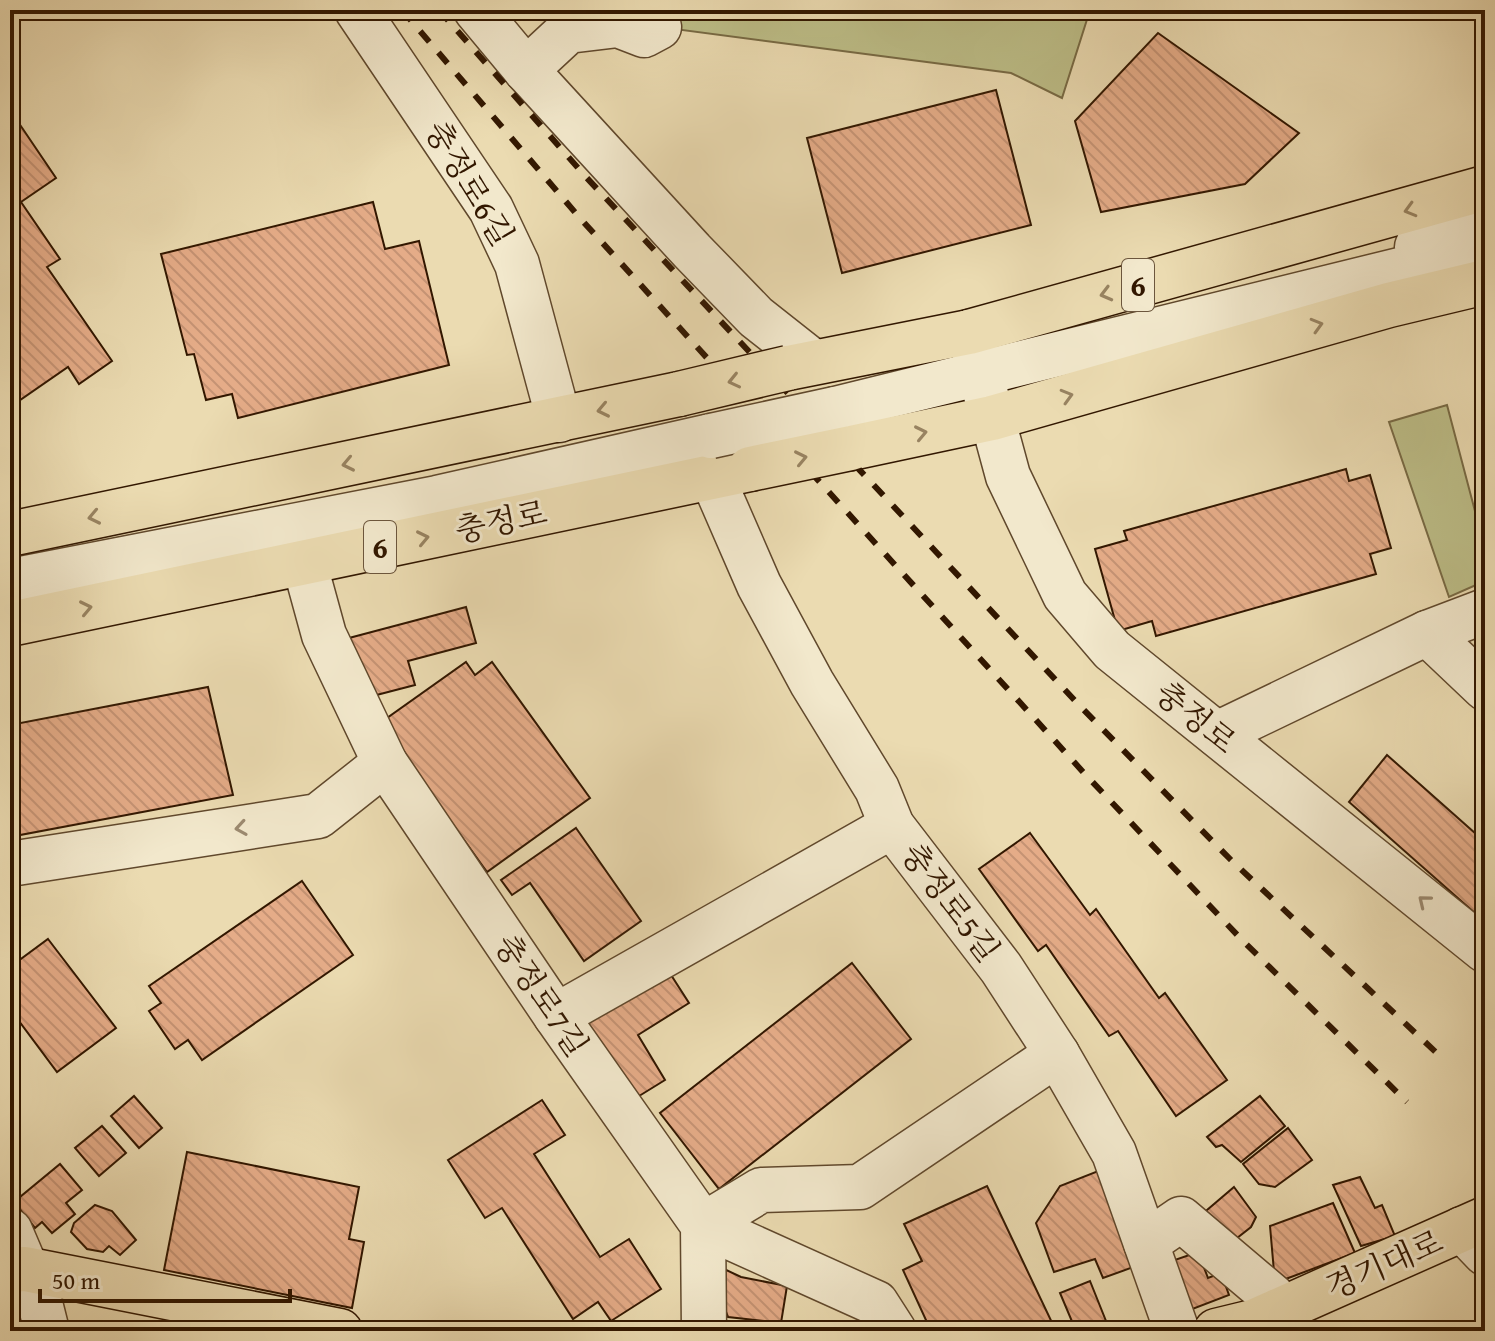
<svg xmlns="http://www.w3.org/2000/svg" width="1495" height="1341" font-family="'Gentium Book Plus','Noto Serif KR',serif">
<defs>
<pattern id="building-back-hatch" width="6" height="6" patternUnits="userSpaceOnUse" patternTransform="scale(2)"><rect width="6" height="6" fill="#e5ac88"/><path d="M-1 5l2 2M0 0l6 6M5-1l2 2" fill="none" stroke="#c59374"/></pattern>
</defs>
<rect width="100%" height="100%" fill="#ebdbb1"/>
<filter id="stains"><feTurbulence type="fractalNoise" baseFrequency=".0025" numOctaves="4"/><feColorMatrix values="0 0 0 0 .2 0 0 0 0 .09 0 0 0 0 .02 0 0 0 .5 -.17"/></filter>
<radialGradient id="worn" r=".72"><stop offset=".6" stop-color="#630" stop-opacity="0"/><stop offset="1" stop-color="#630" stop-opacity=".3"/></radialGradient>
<g fill="#bdbe88" stroke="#786a44" stroke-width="2">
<path d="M660,10H1090L1062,98L1011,73L659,27Z"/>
<path d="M1447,405L1485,549V581L1449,597L1389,422Z"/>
</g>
<g fill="url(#building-back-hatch)" stroke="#321700" stroke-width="2">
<path d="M1158,33L1299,133L1245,184L1101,212L1075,121Z"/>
<path d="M996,90L1031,225L842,273L807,138Z"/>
<path d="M10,110L56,178L21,202L60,259L47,267L112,361L79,384L68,367L10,407Z"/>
<path d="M373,202L385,249L419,241L449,365L238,418L232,394L206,400L194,354L187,355L161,254Z"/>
<path d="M1346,469L1349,481L1370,475L1391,548L1370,554L1376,574L1156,636L1152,621L1118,631L1095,549L1127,540L1124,531Z"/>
<path d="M466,607L476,643L408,661L415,685L365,698L349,638Z"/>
<path d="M466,662L475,675L492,662L590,798L487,872L380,723Z"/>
<path d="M208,687L233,795L20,835L10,793V725Z"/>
<path d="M1387,755L1485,842V922L1349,802Z"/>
<path d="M576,828L641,921L584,961L530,883L512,895L501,880Z"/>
<path d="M1030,833L1090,915L1096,909L1159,998L1165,993L1227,1080L1176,1116L1118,1031L1109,1036L1046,945L1038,951L979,869Z"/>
<path d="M302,881L353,955L202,1060L188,1040L175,1049L149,1011L161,1003L149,986Z"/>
<path d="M48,939L116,1028L57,1072L10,1009V967Z"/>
<path d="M852,963L911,1039L719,1189L660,1113Z"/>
<path d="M664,964L689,1003L638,1035L665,1080L631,1101L578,1018Z"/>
<path d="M134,1096L162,1128L139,1148L111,1116Z"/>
<path d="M1260,1096L1285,1126L1241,1162L1222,1145L1216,1147L1207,1137Z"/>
<path d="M542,1100L565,1135L534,1154L600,1257L629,1239L661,1289L611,1321L598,1302L573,1319L502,1208L485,1218L448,1160Z"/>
<path d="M102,1126L126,1153L99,1176L75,1148Z"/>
<path d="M1288,1128L1312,1160L1275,1187L1259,1184L1243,1164Z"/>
<path d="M187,1152L359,1187L349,1239L364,1242L352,1308L164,1270Z"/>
<path d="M60,1164L82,1190L66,1203L75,1214L52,1233L42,1222L35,1228L14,1202Z"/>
<path d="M1111,1166L1139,1265L1103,1278L1095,1259L1054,1272L1036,1223L1060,1186Z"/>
<path d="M1360,1177L1375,1208L1382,1205L1395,1236L1361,1246L1333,1185Z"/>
<path d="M987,1186L1056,1331H931L903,1270L922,1261L904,1224Z"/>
<path d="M1234,1187L1256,1217L1251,1227L1232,1242L1200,1216Z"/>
<path d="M1333,1203L1355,1253L1275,1283L1270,1226Z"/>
<path d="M95,1205L112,1211L136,1240L120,1255L109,1246L103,1252L87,1249L71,1232L74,1223Z"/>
<path d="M1198,1252L1208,1278L1221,1273L1229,1295L1182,1313L1163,1264Z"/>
<path d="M722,1268L741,1277L787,1286L781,1323L728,1317L721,1298Z"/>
<path d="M1090,1281L1110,1331H1076L1060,1293Z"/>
</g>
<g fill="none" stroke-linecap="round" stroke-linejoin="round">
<g stroke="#60482c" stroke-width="47">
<g id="minor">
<path d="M357,10L491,209L517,264L559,420"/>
<path d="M476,10L526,70L692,251L756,317L813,362"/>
<path d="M526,70L568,31L618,25L644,35L659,27"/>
<path d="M1417,247L1420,240L1485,214"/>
<path d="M969,332L1008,476L1065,595L1112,650L1485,950"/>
<path d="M835,409L1485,249"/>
<path d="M712,477L759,585L812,683L877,789L892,826L1001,968L1057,1054L1114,1153L1177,1331"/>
<path d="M304,562L324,635L385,763L556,1016L703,1225L704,1331"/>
<path d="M10,581L437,498L711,436"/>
<path d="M1427,633L1485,688"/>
<path d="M1217,734L1427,633L1485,611"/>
<path d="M10,864L318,816L385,763"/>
<path d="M556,1016L892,826"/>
<path d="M703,1225L761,1190L860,1187L1057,1054"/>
<path d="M703,1225L876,1303L894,1331"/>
<path d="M1462,1229L1485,1253"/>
<path d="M10,1231L39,1299L47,1331"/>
<path d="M1146,1243L1181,1219L1272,1296L1282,1309"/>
</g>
</g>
<g stroke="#321700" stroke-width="47">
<g id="major">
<path d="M788,368L969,332L1485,188"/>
<path d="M851,448L992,418L1389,305L1485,282"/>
<path d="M10,534L679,394"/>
<path d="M10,624L750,469"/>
<path d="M10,1270L25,1269L340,1331"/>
<path d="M1216,1331L1253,1322L1485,1219"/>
</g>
</g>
<use href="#minor" stroke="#f2e8cc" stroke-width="44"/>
<use href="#major" stroke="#ebdbb1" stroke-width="44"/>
<g stroke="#321700" stroke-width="6" stroke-dasharray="14 14" stroke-linecap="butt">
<path d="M402,10L579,217L1084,773L1243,941L1407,1102"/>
<path d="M439,10L586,177L1080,706L1231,860L1441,1057"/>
</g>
<g stroke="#60482c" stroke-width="47" stroke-linecap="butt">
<path id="minor-bridge" d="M711,436L835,409"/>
</g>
<g stroke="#321700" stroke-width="47" stroke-linecap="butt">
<g id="major-bridge">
<path d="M679,394L788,368"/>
<path d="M750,469L851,448"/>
</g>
</g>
<use href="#minor-bridge" stroke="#f2e8cc" stroke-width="44"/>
<use href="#major-bridge" stroke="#ebdbb1" stroke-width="44"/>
</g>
<defs><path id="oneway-chevron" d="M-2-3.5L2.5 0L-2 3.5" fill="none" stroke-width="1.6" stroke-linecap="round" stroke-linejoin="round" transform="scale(2)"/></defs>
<g stroke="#988361">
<use href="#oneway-chevron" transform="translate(1410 210) rotate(164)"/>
<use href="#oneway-chevron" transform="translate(1106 294) rotate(165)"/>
<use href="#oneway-chevron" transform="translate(1317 325) rotate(-16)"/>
<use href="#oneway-chevron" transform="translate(734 381) rotate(167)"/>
<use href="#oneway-chevron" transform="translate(1067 396) rotate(-16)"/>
<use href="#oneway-chevron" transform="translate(603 410) rotate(168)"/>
<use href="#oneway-chevron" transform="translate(921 433) rotate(-12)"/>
<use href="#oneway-chevron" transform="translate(801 458) rotate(-12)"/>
<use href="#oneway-chevron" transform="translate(348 464) rotate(168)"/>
<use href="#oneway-chevron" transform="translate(94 517) rotate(168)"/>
<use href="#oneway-chevron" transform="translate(423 538) rotate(-12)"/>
<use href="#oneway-chevron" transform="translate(86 608) rotate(-12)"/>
</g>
<g stroke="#9c8a70">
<use href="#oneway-chevron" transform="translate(241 828) rotate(171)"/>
<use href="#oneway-chevron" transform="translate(1424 901) rotate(-141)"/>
</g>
<g text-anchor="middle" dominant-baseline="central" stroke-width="6" stroke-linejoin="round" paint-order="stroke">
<g fill="#f2e8cc" stroke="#6c563d" stroke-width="2">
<rect x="1122" y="259" width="32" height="52" rx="6"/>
<rect x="364" y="521" width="32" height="52" rx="6"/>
</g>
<g font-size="30" font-weight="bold" fill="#321700">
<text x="1138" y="285">6</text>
<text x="380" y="547">6</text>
</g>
<g font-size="32" fill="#321700" stroke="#f2e8cc">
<text transform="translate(470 183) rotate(59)">충정로6길</text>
<text transform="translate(501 521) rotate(-12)">충정로</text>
<text transform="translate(1196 717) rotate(39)">충정로</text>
<text transform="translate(951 902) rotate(53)">충정로5길</text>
<text transform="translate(542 995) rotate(56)">충정로7길</text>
<text transform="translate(1384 1264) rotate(-24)">경기대로</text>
</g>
</g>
<rect width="1495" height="1341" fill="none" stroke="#ebdbb1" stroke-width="40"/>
<rect x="12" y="12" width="1471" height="1317" fill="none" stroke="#321700" stroke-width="4"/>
<rect x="20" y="20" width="1455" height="1301" fill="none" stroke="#321700" stroke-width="2"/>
<path d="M40 1289v12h250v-12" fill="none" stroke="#321700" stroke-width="4"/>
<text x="52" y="1289" font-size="24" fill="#321700" stroke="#f2e8cc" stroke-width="6" paint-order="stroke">50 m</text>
<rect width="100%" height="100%" filter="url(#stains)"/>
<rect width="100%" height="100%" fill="url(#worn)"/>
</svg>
